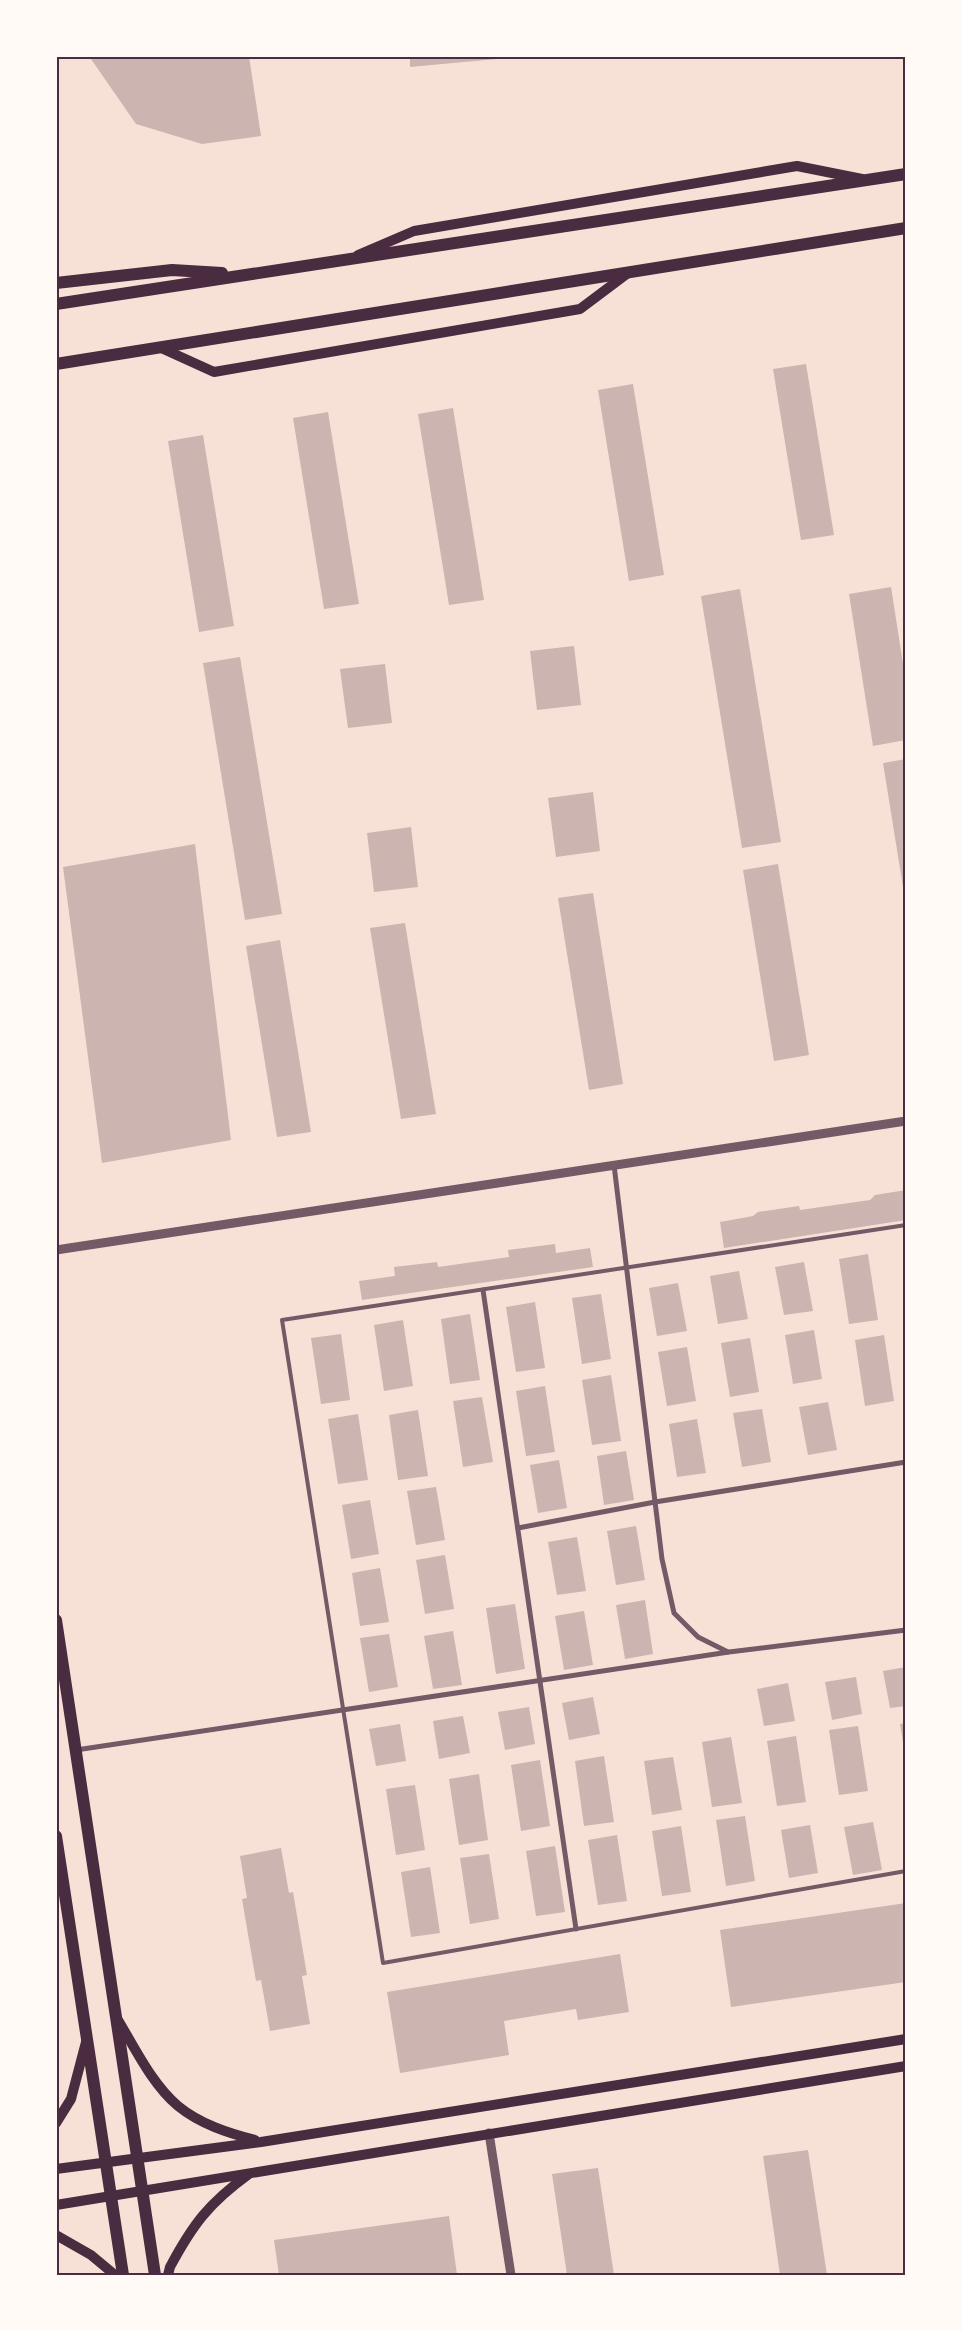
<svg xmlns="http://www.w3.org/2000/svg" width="962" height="2331" font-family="'DM Sans',sans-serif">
<rect width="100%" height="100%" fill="#f7e1d7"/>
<g fill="#ccb4b1">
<path d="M109,56H249L261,136L202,144L136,124L91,59Z"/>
<path d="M410,56H496L497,59L410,67Z"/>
<path d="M806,364L834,535L801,540L773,369Z"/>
<path d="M633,384L664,575L629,581L598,390Z"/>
<path d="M453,408L484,600L449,605L418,414Z"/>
<path d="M328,412L359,604L324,609L293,418Z"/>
<path d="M203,435L234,626L199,632L168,441Z"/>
<path d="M891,587L906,683V740L873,746L849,594Z"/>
<path d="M740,589L781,842L742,848L701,596Z"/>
<path d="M574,646L581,705L537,710L530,651Z"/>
<path d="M240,657L282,914L245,920L203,663Z"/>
<path d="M385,664L392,723L348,728L340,669Z"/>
<path d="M906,759V887H903L883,763Z"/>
<path d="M593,792L600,851L556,857L548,798Z"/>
<path d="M411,827L418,887L374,892L367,833Z"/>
<path d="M195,844L231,1140L102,1163L63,867Z"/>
<path d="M778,864L809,1055L774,1061L743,870Z"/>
<path d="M593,893L623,1084L589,1090L558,898Z"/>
<path d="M405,923L436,1114L401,1119L370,928Z"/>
<path d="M280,940L311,1132L277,1137L246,946Z"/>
<path d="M906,1190V1220L724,1248L720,1222L753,1216L758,1212L799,1206L800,1210L870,1200L875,1195Z"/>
<path d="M555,1244L556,1253L590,1248L593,1267L362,1300L359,1281L395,1276L394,1267L437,1262L438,1267L509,1257L508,1250Z"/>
<path d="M868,1254L878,1320L849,1324L839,1259Z"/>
<path d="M804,1262L813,1311L784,1315L775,1267Z"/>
<path d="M739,1271L748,1319L718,1324L710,1276Z"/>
<path d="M678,1283L687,1331L657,1336L649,1288Z"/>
<path d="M601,1294L611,1359L582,1364L572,1298Z"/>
<path d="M535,1302L545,1368L516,1372L506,1307Z"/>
<path d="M470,1314L480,1380L450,1384L441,1319Z"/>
<path d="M403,1320L413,1386L384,1391L374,1325Z"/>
<path d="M814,1330L822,1379L793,1384L785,1335Z"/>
<path d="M341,1334L350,1400L321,1404L311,1338Z"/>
<path d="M884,1335L894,1401L865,1406L855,1340Z"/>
<path d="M750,1338L759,1392L730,1397L721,1343Z"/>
<path d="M687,1347L696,1401L667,1406L658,1352Z"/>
<path d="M611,1375L621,1441L592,1445L582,1380Z"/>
<path d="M545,1386L555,1452L526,1456L516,1391Z"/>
<path d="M482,1397L493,1462L463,1467L453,1401Z"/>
<path d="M828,1402L837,1450L808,1455L799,1407Z"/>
<path d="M762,1409L771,1462L742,1467L733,1413Z"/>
<path d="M418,1410L428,1476L398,1480L389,1415Z"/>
<path d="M358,1414L368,1480L338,1484L328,1419Z"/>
<path d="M697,1419L706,1473L677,1477L669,1424Z"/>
<path d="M626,1451L634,1500L604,1505L597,1456Z"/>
<path d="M559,1460L567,1508L538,1513L530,1465Z"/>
<path d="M436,1487L445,1540L416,1545L407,1491Z"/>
<path d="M370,1500L379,1554L351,1559L342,1505Z"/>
<path d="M636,1526L645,1580L616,1585L607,1531Z"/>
<path d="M577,1537L586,1591L557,1595L548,1542Z"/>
<path d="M445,1555L454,1609L425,1614L416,1560Z"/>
<path d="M380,1568L389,1622L360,1626L352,1573Z"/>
<path d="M645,1600L653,1654L625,1659L616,1605Z"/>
<path d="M515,1604L525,1669L496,1674L486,1608Z"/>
<path d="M584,1611L593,1665L564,1670L555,1616Z"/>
<path d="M453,1631L462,1685L433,1689L424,1636Z"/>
<path d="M389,1634L398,1687L369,1692L360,1638Z"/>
<path d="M906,1667V1706L890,1708L883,1671Z"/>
<path d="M856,1677L862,1714L832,1720L825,1682Z"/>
<path d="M788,1683L795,1721L764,1726L757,1689Z"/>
<path d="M593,1697L600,1734L569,1740L562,1703Z"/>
<path d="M529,1707L535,1744L505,1750L498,1712Z"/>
<path d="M463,1716L470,1753L439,1759L433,1721Z"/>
<path d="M906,1723V1754H905L900,1724Z"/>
<path d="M400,1724L406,1761L376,1766L369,1729Z"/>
<path d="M858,1726L868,1791L839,1795L829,1730Z"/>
<path d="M796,1736L806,1802L777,1806L767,1741Z"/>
<path d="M731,1737L742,1803L712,1807L702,1742Z"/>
<path d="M604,1756L614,1822L584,1826L575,1761Z"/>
<path d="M673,1757L682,1810L652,1815L644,1761Z"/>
<path d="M540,1760L550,1826L521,1831L511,1765Z"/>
<path d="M479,1774L488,1840L459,1845L449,1779Z"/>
<path d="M415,1785L425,1850L396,1855L386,1789Z"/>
<path d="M745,1816L755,1881L726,1886L716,1820Z"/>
<path d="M873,1822L882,1870L853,1875L844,1827Z"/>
<path d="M810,1825L818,1873L789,1878L781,1830Z"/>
<path d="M681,1826L691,1892L662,1896L652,1831Z"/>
<path d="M617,1835L627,1901L598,1905L588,1840Z"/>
<path d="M555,1846L565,1912L536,1916L526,1851Z"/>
<path d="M281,1848L289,1893L293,1892L307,1975L302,1976L310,2024L270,2031L261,1980L256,1981L242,1899L247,1898L240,1856Z"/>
<path d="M489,1854L499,1919L470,1924L460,1858Z"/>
<path d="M430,1867L440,1933L411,1937L401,1872Z"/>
<path d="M906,1903V1982L731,2007L720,1930Z"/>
<path d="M620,1954L629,2012L578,2020L576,2009L504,2021L509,2055L400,2073L387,1992Z"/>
<path d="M808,2150L827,2275H780L763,2156Z"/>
<path d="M598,2168L614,2275H567L552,2174Z"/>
<path d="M449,2216L457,2275H279L274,2240Z"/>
</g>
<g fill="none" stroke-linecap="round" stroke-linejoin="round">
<path stroke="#755966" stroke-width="4" d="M906,1225L282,1320L383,1963L906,1871"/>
<g stroke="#755966" stroke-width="5">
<path d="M614,1165L662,1559L674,1613L698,1637L728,1652"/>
<path d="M483,1290L576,1929"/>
<path d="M518,1528L655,1502L906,1462"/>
<path d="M76,1750L729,1652L906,1630"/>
</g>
<g stroke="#755966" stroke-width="9">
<path d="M56,1250L906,1121"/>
<path d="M489,2133L511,2275"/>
</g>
<g stroke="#4a2c40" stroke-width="10">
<path d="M358,255L414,231L797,166L862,179"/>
<path d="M159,347L214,372L580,309L628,273"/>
<path d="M118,2020C135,2048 152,2084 178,2106C200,2124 228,2133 255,2140"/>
<path d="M56,2123L71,2099L86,2042"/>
<path d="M56,2169L261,2142L906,2039"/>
<path d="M56,2205L906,2066"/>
<path d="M56,2235L91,2255L115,2275"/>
<path d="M168,2275L170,2267C193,2224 209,2203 249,2174"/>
</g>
<g stroke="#4a2c40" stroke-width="12">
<path d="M56,283L172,270L222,273"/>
<path d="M56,304L906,174"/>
<path d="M56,364L906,228"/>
<path d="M56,1620L155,2275"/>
<path d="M56,1836L123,2275"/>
</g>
</g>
<rect width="962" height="2331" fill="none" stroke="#fffaf5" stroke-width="115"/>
<rect x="58" y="58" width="846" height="2216" fill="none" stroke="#4a2c40" stroke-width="2"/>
</svg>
